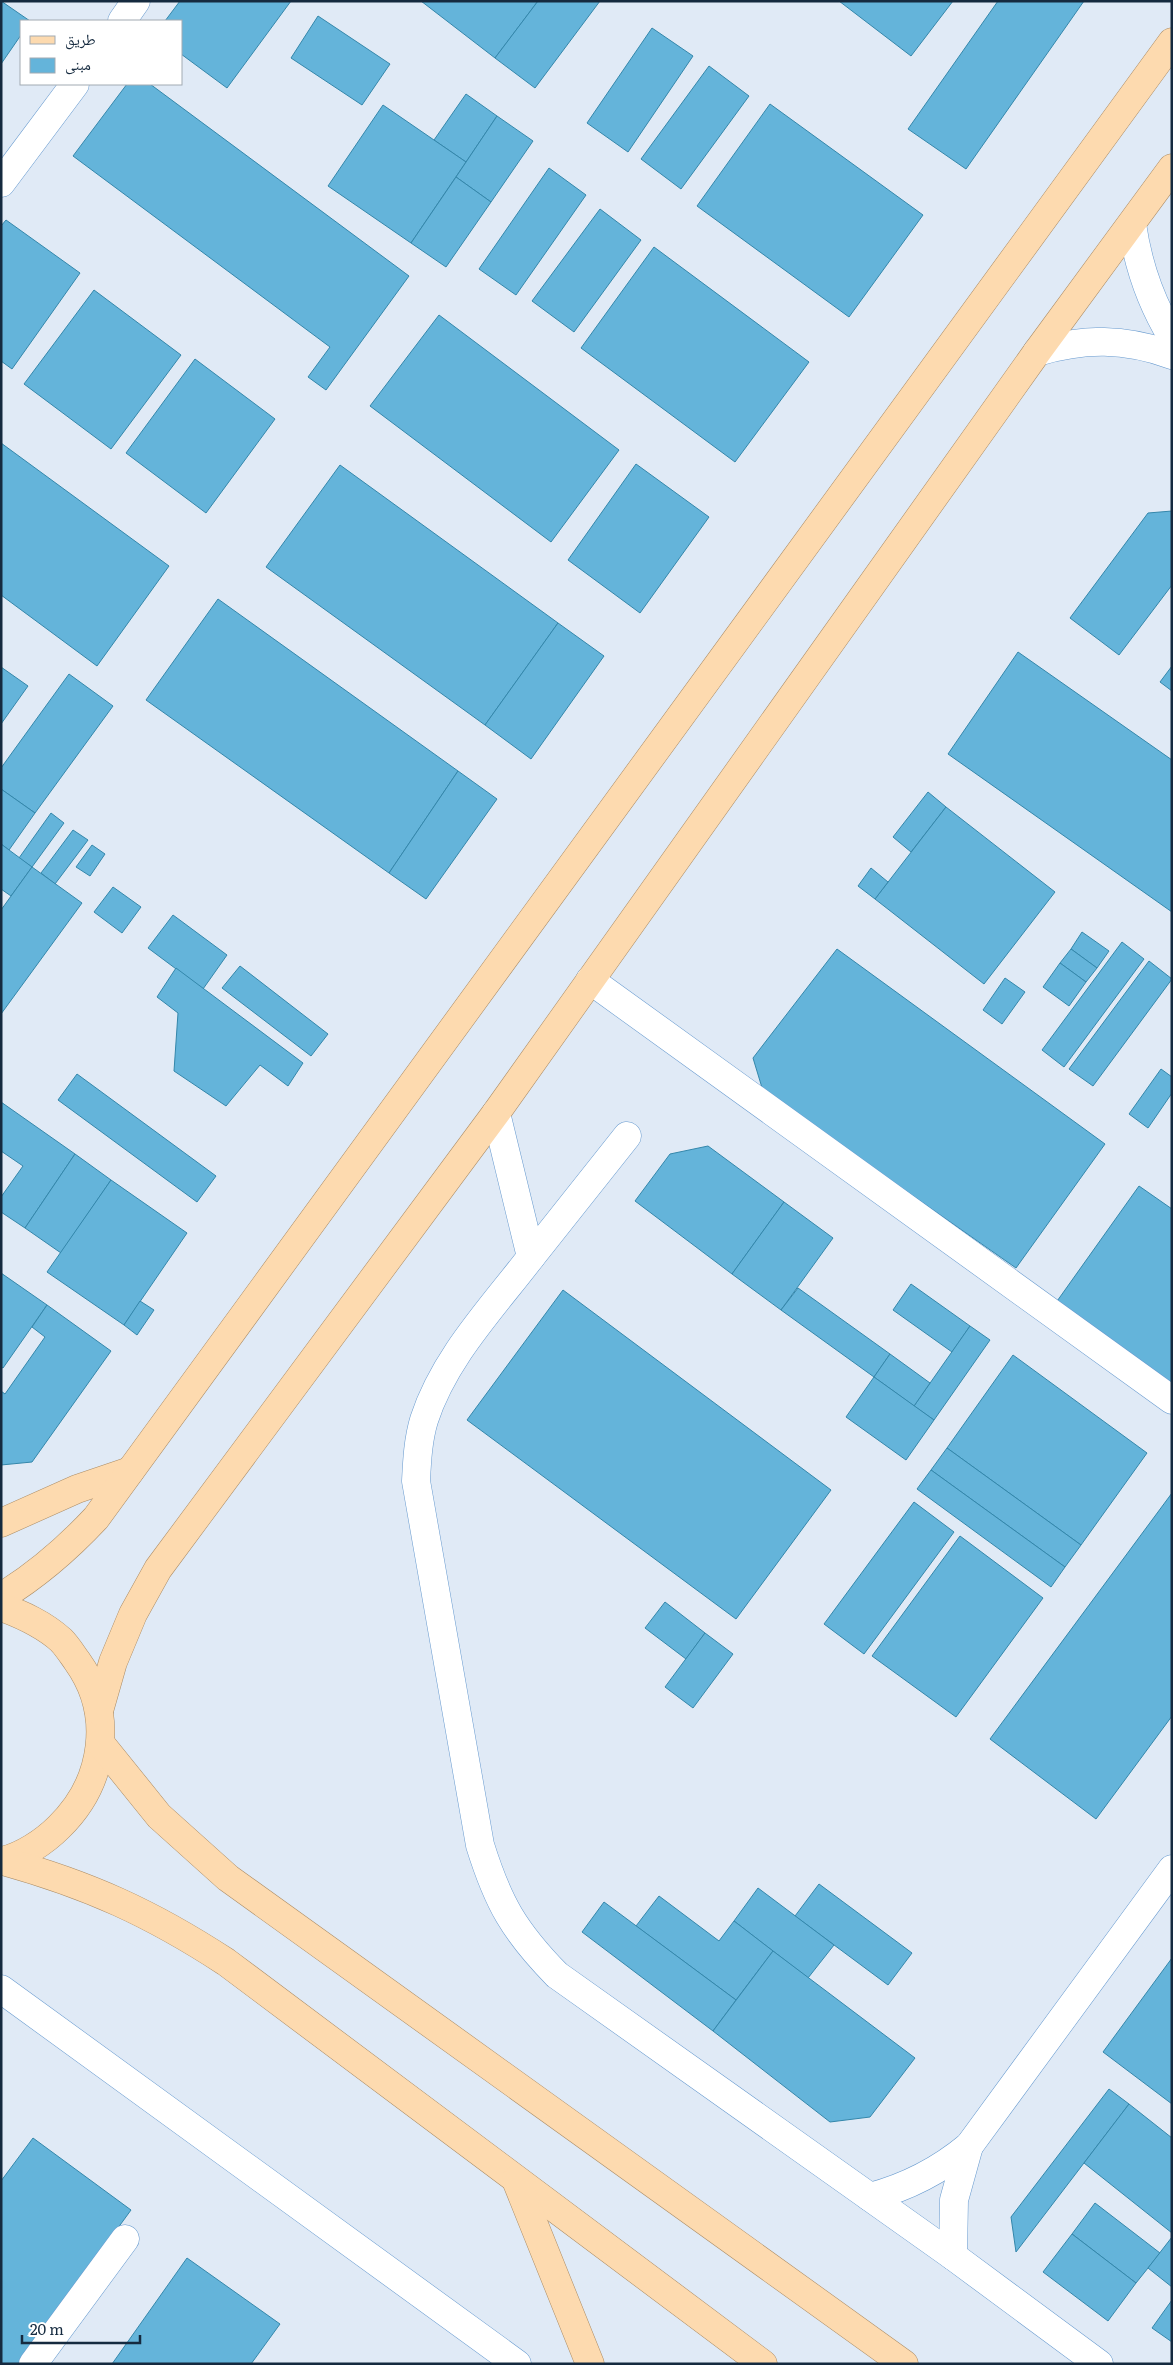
<svg xmlns="http://www.w3.org/2000/svg" width="1173" height="2365" font-family="Literata,'Noto Naskh Arabic',serif">
<rect width="100%" height="100%" fill="#e0eaf6"/>
<g fill="#64b4da" stroke="#3487ab">
<path d="M1,1L30,21H21V35L1,64Z"/>
<path d="M180,1H291L227,88L181,54V21H165Z"/>
<path d="M421,1H538L495,58Z"/>
<path d="M538,1H600L535,88L495,58Z"/>
<path d="M839,1H953L911,56Z"/>
<path d="M998,1H1084L966,169L908,129Z"/>
<path d="M318,16L390,64L362,105L291,58Z"/>
<path d="M652,28L693,56L628,152L587,123Z"/>
<path d="M709,66L749,96L681,189L641,159Z"/>
<path d="M127,84H150L409,276L326,390L308,377L330,347L73,156Z"/>
<path d="M466,94L497,116L466,162L434,140Z"/>
<path d="M770,104L923,215L849,317L697,206Z"/>
<path d="M383,105L466,162L411,243L328,186Z"/>
<path d="M497,116L533,141L491,202L456,177Z"/>
<path d="M549,168L586,195L516,295L479,269Z"/>
<path d="M456,177L491,202L446,267L411,243Z"/>
<path d="M600,209L641,240L574,332L532,301Z"/>
<path d="M6,220L80,273L12,369L1,361V226Z"/>
<path d="M654,247L809,362L735,462L581,348Z"/>
<path d="M94,290L181,355L111,449L24,384Z"/>
<path d="M439,315L619,450L551,542L370,406Z"/>
<path d="M195,359L275,419L206,513L126,453Z"/>
<path d="M1,443L169,566L97,666L1,595Z"/>
<path d="M636,464L709,517L640,613L568,560Z"/>
<path d="M340,465L558,623L485,725L266,567Z"/>
<path d="M1172,511V585L1119,655L1070,618L1148,513Z"/>
<path d="M218,599L458,771L389,873L146,700Z"/>
<path d="M558,623L604,656L531,759L485,725Z"/>
<path d="M1018,652L1172,760V912L948,754Z"/>
<path d="M1172,666V691L1160,682Z"/>
<path d="M1,667L28,686L1,724Z"/>
<path d="M69,674L113,706L35,813L1,789V768Z"/>
<path d="M458,771L497,799L426,899L389,873Z"/>
<path d="M1,789L35,813L9,850L1,844Z"/>
<path d="M928,792L946,807L911,852L893,837Z"/>
<path d="M946,807L1055,892L984,984L875,899Z"/>
<path d="M51,813L64,823L32,867L19,858Z"/>
<path d="M73,830L88,840L55,884L41,873Z"/>
<path d="M1,844L32,867L11,896L1,889Z"/>
<path d="M92,845L105,854L90,876L76,867Z"/>
<path d="M32,867L82,903L1,1014V910Z"/>
<path d="M871,868L888,882L875,899L858,886Z"/>
<path d="M113,887L141,907L122,933L94,912Z"/>
<path d="M173,915L227,955L203,989L148,948Z"/>
<path d="M1082,932L1109,951L1097,968L1071,949Z"/>
<path d="M1122,942L1144,959L1064,1067L1042,1050Z"/>
<path d="M837,949L1105,1144L1016,1268L763,1091L753,1058Z"/>
<path d="M1071,949L1097,968L1086,982L1060,963Z"/>
<path d="M1149,961L1172,979L1093,1086L1069,1069Z"/>
<path d="M1060,963L1086,982L1069,1006L1043,987Z"/>
<path d="M240,966L328,1034L311,1056L222,988Z"/>
<path d="M176,968L303,1063L288,1086L260,1065L226,1106L174,1071L178,1013L157,997Z"/>
<path d="M1005,978L1025,992L1002,1024L983,1010Z"/>
<path d="M1161,1069L1172,1077V1093L1148,1128L1129,1114Z"/>
<path d="M77,1074L216,1176L197,1202L58,1100Z"/>
<path d="M1,1102L75,1154L25,1228L1,1212V1197L23,1166L1,1151Z"/>
<path d="M708,1146L784,1202L732,1274L635,1201L670,1154Z"/>
<path d="M75,1154L111,1180L61,1253L25,1228Z"/>
<path d="M111,1180L187,1233L124,1325L47,1272Z"/>
<path d="M1139,1186L1172,1209V1388L1055,1304Z"/>
<path d="M784,1202L833,1238L781,1310L732,1274Z"/>
<path d="M1,1273L47,1305L3,1368L1,1367Z"/>
<path d="M911,1284L970,1326L952,1352L893,1310Z"/>
<path d="M798,1288L890,1354L874,1377L781,1310Z"/>
<path d="M563,1290L831,1490L736,1619L467,1420Z"/>
<path d="M140,1301L154,1310L137,1335L124,1325Z"/>
<path d="M47,1305L111,1351L32,1462L1,1465V1391L5,1394L45,1337L32,1327Z"/>
<path d="M970,1326L990,1340L934,1420L914,1406Z"/>
<path d="M890,1354L930,1383L914,1406L874,1377Z"/>
<path d="M1013,1355L1147,1453L1081,1545L947,1448Z"/>
<path d="M874,1377L934,1420L906,1460L846,1417Z"/>
<path d="M947,1448L1081,1545L1065,1567L931,1470Z"/>
<path d="M931,1470L1065,1567L1051,1587L917,1489Z"/>
<path d="M1172,1493V1716L1096,1819L990,1739Z"/>
<path d="M914,1502L954,1532L864,1654L824,1624Z"/>
<path d="M960,1536L1043,1598L956,1717L872,1656Z"/>
<path d="M665,1602L705,1633L686,1659L645,1628Z"/>
<path d="M705,1633L733,1654L693,1708L665,1687Z"/>
<path d="M819,1884L912,1953L888,1985L795,1916Z"/>
<path d="M758,1888L834,1945L808,1978L734,1921Z"/>
<path d="M659,1896L719,1941L734,1921L773,1951L736,2000L636,1926Z"/>
<path d="M604,1902L736,2000L713,2031L582,1932Z"/>
<path d="M773,1951L915,2058L870,2117L830,2122L713,2031Z"/>
<path d="M1172,1958V2104L1103,2052Z"/>
<path d="M1109,2089L1129,2104L1016,2252L1011,2217Z"/>
<path d="M1129,2104L1172,2138V2233L1084,2163Z"/>
<path d="M33,2138L131,2210L19,2364H1V2181Z"/>
<path d="M1095,2203L1160,2253L1136,2283L1072,2234Z"/>
<path d="M1072,2234L1136,2283L1108,2321L1043,2272Z"/>
<path d="M1172,2237V2287L1148,2268Z"/>
<path d="M187,2258L280,2324L251,2364H112Z"/>
<path d="M1172,2300V2342L1152,2328Z"/>
</g>
<g fill="none" stroke-linecap="round" stroke-linejoin="round">
<g stroke="#679acf" stroke-width="29">
<g id="minor">
<path d="M122,21L136,1"/>
<path d="M1,183L75,84"/>
<path d="M1132,224C1138,266 1150,301 1172,337"/>
<path d="M1037,352C1085,338 1124,338 1172,355"/>
<path d="M590,980L1172,1400"/>
<path d="M496,1113L531,1257C492,1308 444,1358 424,1420C418,1440 417,1461 416,1481L480,1845C498,1903 514,1931 557,1975L953,2256L1099,2364"/>
<path d="M531,1257L627,1136"/>
<path d="M1,1989L517,2364"/>
<path d="M870,2197C908,2187 939,2171 969,2146L1172,1869"/>
<path d="M953,2256L954,2200L969,2146"/>
<path d="M33,2364L125,2239"/>
</g>
</g>
<g stroke="#ab8c65" stroke-width="29">
<g id="major">
<path d="M1,1523L77,1489L130,1471"/>
<path d="M1,1597C37,1575 67,1549 96,1518L1172,42"/>
<path d="M1,1607C23,1615 43,1624 61,1640C67,1646 72,1654 77,1661C115,1714 105,1782 59,1827C45,1841 22,1857 1,1861"/>
<path d="M99,1711L113,1662L133,1614L158,1569L496,1113L1037,352L1172,168"/>
<path d="M101,1744L159,1816L228,1878L904,2364"/>
<path d="M3,1861C89,1885 151,1913 226,1962L763,2364"/>
<path d="M516,2180L590,2364"/>
</g>
</g>
<use href="#minor" stroke="#fff" stroke-width="28"/>
<use href="#major" stroke="#fddaaf" stroke-width="28"/>
</g>
<rect width="1173" height="2365" fill="none" stroke="#152a3f" stroke-width="5"/>
<rect x="20" y="20" width="162" height="65" fill="#ffffff" stroke="#a1aab2"/>
<rect x="30" y="36" width="25" height="8" fill="#fddaaf" stroke="#a1aab2"/>
<text x="65" y="45" font-size="15" fill="#152a3f">طريق</text>
<rect x="30" y="58" width="25" height="15" fill="#64b4da" stroke="#a1aab2"/>
<text x="65" y="70" font-size="15" fill="#152a3f">مبنى</text>
<path d="M22 2335v8h118v-8" fill="none" stroke="#152a3f" stroke-width="2.5"/>
<text x="30" y="2335" font-size="15" fill="#152a3f" stroke="#ffffff" stroke-width="4" paint-order="stroke">20 m</text>
</svg>
